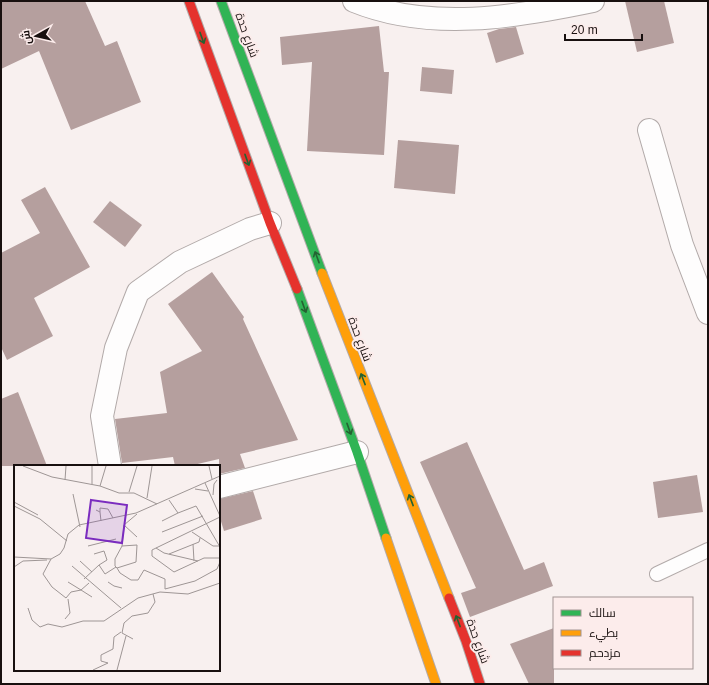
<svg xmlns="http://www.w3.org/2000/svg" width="709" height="685" font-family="Arial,Cairo,sans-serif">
<rect width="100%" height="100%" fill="#f8f0ef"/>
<g fill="#b59f9e">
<path d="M1,1H85L105,46L117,41L141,102L71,130L39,51L1,69Z"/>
<path d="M625,1H664L674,43L637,52Z"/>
<path d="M379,26L384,72H389L384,155L307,151L312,62L282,65L280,37Z"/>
<path d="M516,27L524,54L496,63L487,33L499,29Z"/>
<path d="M422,67L454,70L452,94L420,91Z"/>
<path d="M398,140L459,145L455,194L394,188Z"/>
<path d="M45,187L90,267L34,298L53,336L7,360L1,347V253L40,233L21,200Z"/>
<path d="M110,201L142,225L125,247L93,222Z"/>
<path d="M212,272L244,317L243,319L298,440L240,454L245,468L219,474V459L189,466H175L173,457L122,463L115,419L167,413L160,372L202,351L168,304Z"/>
<path d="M18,392L47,466H1V399Z"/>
<path d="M467,442L524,570L544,562L553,586L470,617L461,593L476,588L420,462Z"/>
<path d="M697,475L703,512L658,518L653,482Z"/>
<path d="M253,491L262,519L224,531L219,515V499Z"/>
<path d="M554,628V684H529L510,644Z"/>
</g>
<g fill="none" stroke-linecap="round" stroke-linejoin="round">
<g stroke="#b2aaa9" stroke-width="16">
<path id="lane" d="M657,574L708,550"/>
</g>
<g stroke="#b2aaa9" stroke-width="24">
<g id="street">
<path d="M354,1C430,32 516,17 593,1"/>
<path d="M649,130L682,245L708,313"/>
<path d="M110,466L102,416L116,348L138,292L180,262L250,229L270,223"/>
<path d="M219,487L357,452"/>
</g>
</g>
<g stroke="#b2aaa9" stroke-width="11">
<g id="fast">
<path d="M221,1L322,273"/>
<path d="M297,289L357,452L386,538"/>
</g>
</g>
<g stroke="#b2aaa9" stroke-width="11">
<g id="slow">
<path d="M322,273L449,598"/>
<path d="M386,538L436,684"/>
</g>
</g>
<g stroke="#b2aaa9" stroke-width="11">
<g id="jam">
<path d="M189,1L270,223L297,289"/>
<path d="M449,598L466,641L480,684"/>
</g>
</g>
<use href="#lane" stroke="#fefdfd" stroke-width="14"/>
<use href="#street" stroke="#fefdfd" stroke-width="22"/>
<use href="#fast" stroke="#30b455" stroke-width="9"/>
<use href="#slow" stroke="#ff9f0a" stroke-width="9"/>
<use href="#jam" stroke="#e5322d" stroke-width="9"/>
</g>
<defs><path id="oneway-shaft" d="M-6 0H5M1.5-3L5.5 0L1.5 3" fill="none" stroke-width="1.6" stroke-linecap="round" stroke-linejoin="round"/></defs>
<g stroke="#246232">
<use href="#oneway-shaft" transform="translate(202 38) rotate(70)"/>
<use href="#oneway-shaft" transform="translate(247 160) rotate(70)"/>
<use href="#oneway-shaft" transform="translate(317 257) rotate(-110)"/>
<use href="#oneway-shaft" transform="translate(304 307) rotate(70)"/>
<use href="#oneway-shaft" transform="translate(363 379) rotate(-111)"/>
<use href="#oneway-shaft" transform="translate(349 429) rotate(70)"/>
<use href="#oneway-shaft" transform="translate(411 500) rotate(-111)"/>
<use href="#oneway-shaft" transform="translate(458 621) rotate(-111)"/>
</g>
<g text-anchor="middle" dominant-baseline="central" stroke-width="4" stroke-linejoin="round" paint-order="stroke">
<g font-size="12" fill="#18100f" stroke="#fceceb">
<text transform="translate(247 35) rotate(70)">شارع حدة</text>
<text transform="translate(360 339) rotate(69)">شارع حدة</text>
<text transform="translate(478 641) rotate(70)">شارع حدة</text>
</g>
</g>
<g transform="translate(14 465)">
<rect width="206" height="206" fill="#f8f0ef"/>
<path fill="none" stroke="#9e9695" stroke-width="1" d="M9,1L38,12L86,21L105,28H120L143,39M195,1L198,14M51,15L52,1M191,18L206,51M78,19V1M86,21L92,1M181,24L194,26M115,27L123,1M59,29L66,62M199,30L200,19L203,15M133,33L138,1M155,35L164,48L182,41L206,82M0,37L24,50M0,41L26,54L53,76M82,45L86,47L87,56M86,47V43L94,44L99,53M148,56L164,48M110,60L123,72M148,67L189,51M178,67L199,81H205M179,79L180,96M74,81L102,74M108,81L110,60L123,49M50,83L54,69L65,60L122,48L206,11M142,83L206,52M80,89L90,86L93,95L85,100L91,109L102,102M155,89L185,77L186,73M0,92L37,94L46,89L50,83M37,94L29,109L38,122L52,133L57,127L67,125L78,132M66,96L78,107M184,96L150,88L142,83L138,85V91L160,107L190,93H206M58,101L107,143M0,102L9,96L33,95M103,103L122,97L123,80L108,81L101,94V101L103,103L106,108L117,115H124L130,105L151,114V124M70,114L85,100M54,117L67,125L75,118M94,117L100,121L108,123M151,124L181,116L203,104L206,97M14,143L18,155L26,162L34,159L48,162L69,156H90L124,133L146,127L174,129L206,118M51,154L56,148L54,134M119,174L108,168L110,158L118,151L134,148L141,137L139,129M79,205L94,198L87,196V190L99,184L100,172L107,167M103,205L112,171"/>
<path fill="#7b2cbf" fill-opacity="0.15" stroke="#7b2cbf" stroke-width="2" d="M77,35L113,40L108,78L72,73Z"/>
<rect width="206" height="206" fill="none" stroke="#18100f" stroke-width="2"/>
</g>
<rect width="709" height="685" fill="none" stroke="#18100f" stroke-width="4"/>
<rect x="553" y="597" width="140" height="72" fill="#fceceb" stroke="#a19493"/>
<rect x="561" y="610" width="20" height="6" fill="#30b455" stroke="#a19493"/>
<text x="589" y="617" font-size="12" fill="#18100f">سالك</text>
<rect x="561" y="630" width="20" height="6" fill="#ff9f0a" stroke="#a19493"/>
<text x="589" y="637" font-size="12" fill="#18100f">بطيء</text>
<rect x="561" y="650" width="20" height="6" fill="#e5322d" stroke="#a19493"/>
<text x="589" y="657" font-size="12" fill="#18100f">مزدحم</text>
<g transform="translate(36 36) rotate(262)" stroke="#fceceb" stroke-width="3" paint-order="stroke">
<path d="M0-3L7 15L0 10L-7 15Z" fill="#18100f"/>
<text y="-6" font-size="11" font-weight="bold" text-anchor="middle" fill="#18100f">ش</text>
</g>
<path d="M565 34v6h77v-6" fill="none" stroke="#18100f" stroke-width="2"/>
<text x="571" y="34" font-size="12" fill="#18100f" stroke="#fceceb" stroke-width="3" paint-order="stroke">20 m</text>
</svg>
